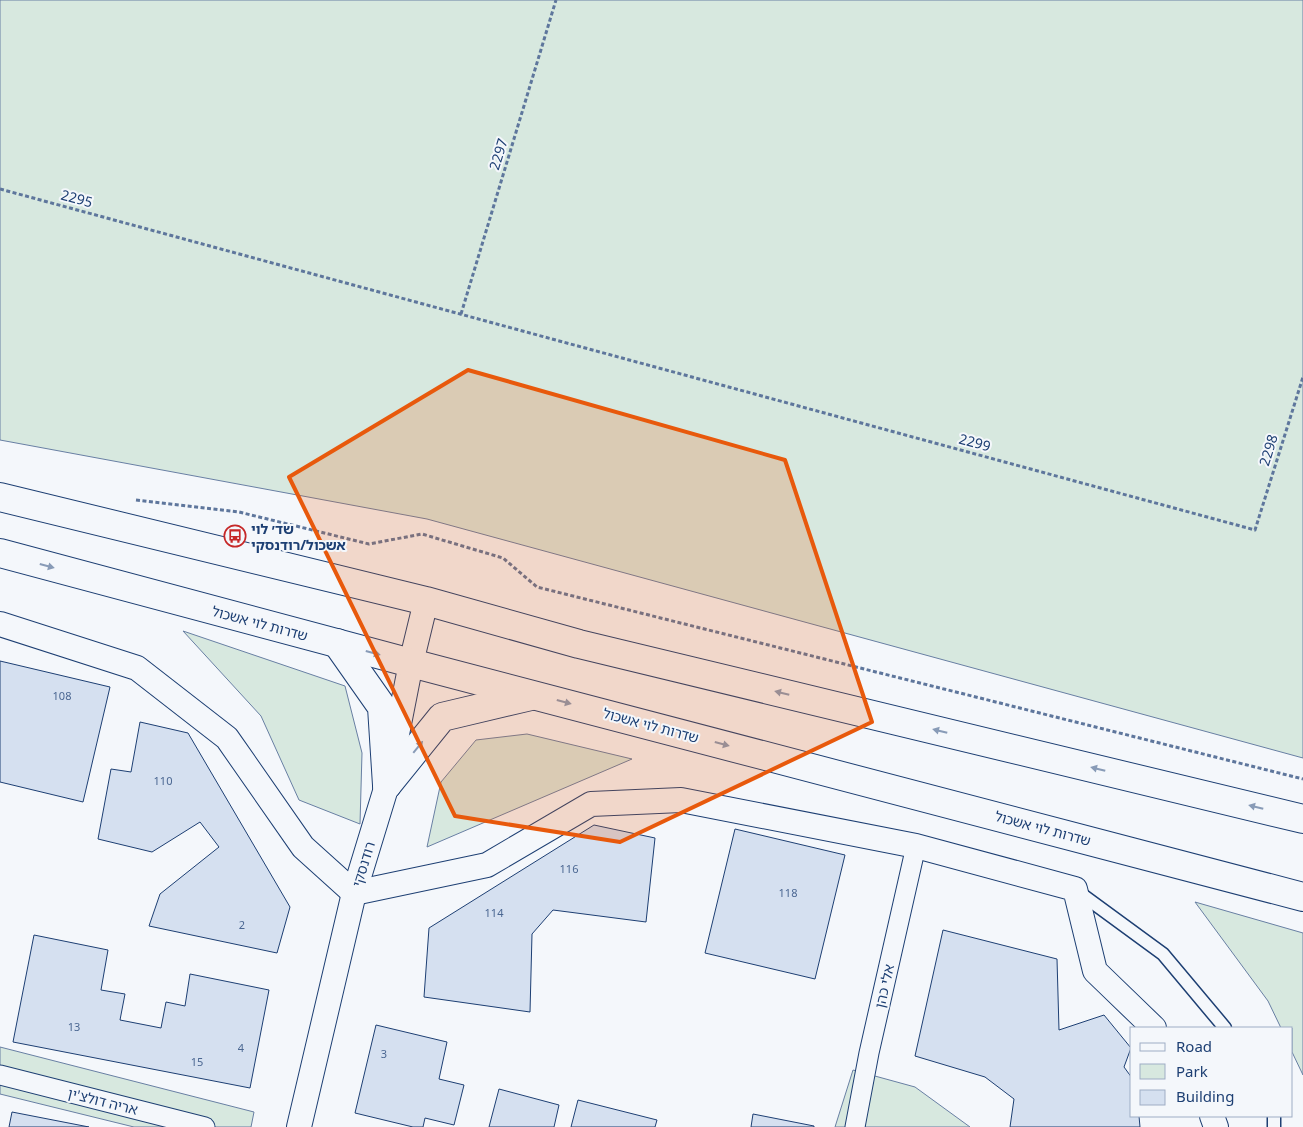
<svg xmlns="http://www.w3.org/2000/svg" width="1303" height="1127" font-family="'Noto Sans','Noto Sans Hebrew',sans-serif">
<rect width="100%" height="100%" fill="#f4f7fb"/>
<g fill="#d7e8df" stroke="#687fa3">
<path d="M0,0H1303V758L427,519L0,440Z"/>
<path d="M183,631L345,686L362,753L360,824L299,800L261,716Z"/>
<path d="M527,734L632,759L427,847L441,782L476,740Z"/>
<path d="M1195,902L1303,933V1075L1292,1052V1028H1281L1268,1001Z"/>
<path d="M0,1047L254,1112L251,1127H134L0,1094Z"/>
<path d="M853,1070L915,1087L970,1127H835Z"/>
</g>
<g fill="#d5e0f0" stroke="#1d3f73">
<path d="M0,661L110,687L83,802L0,782Z"/>
<path d="M140,722L188,733L290,907L277,953L149,926L160,894L219,847L200,822L152,852L98,839L111,769L131,772Z"/>
<path d="M594,825L655,838L646,922L553,910L532,934L530,1012L424,997L429,928Z"/>
<path d="M735,829L845,855L815,979L705,953Z"/>
<path d="M943,930L1057,959L1059,1030L1104,1015L1131,1048L1124,1067L1132,1078V1116H1139L1140,1127H1010L1014,1099L985,1077L915,1056Z"/>
<path d="M34,935L108,950L101,990L125,994L120,1020L161,1028L166,1002L185,1006L190,974L269,990L250,1088L13,1042Z"/>
<path d="M376,1025L447,1042L439,1079L464,1085L454,1125L425,1118L423,1127H413L355,1113Z"/>
<path d="M499,1089L559,1105L554,1127H489Z"/>
<path d="M578,1100L657,1120L655,1127H571Z"/>
<path d="M12,1112L89,1127H9Z"/>
<path d="M753,1114L814,1126V1127H751Z"/>
</g>
<g fill="none" stroke-linecap="round" stroke-linejoin="round">
<g stroke="#1d3f73" stroke-width="15">
<g id="service">
<path d="M1077,891L1163,954L1225,1028"/>
<path d="M1274,1127V1116"/>
</g>
</g>
<g stroke="#1d3f73" stroke-width="21">
<g id="pedestrian">
<path d="M0,1075L205,1127"/>
<path d="M855,1127L869,1053L916,846"/>
</g>
</g>
<g stroke="#1d3f73" stroke-width="26">
<g id="minor">
<path d="M0,624L137,668L227,738L303,847L354,893L487,865L591,804L681,800L916,846L1075,889L1095,971L1154,1028"/>
<path d="M1212,1116L1216,1127"/>
<path d="M299,1127L354,893L387,785L411,663L426,601"/>
</g>
</g>
<g stroke="#1d3f73" stroke-width="30">
<g id="tertiary">
<path d="M0,497L426,601L579,644L1303,819"/>
<path d="M0,553L411,663L1303,897"/>
<path d="M337,643L382,707L387,785"/>
<path d="M387,785L442,717L531,696"/>
</g>
</g>
<g stroke="#5e769c" stroke-width="3" stroke-dasharray="4 2.5" stroke-linecap="butt">
<path d="M0,189L1255,530L1303,377"/>
<path d="M461,314L556,0"/>
<path d="M136,500L239,512L369,544L422,534L503,558L537,587L1303,779"/>
</g>
<use href="#service" stroke="#f4f7fb" stroke-width="12"/>
<use href="#pedestrian" stroke="#f4f7fb" stroke-width="19"/>
<use href="#minor" stroke="#f4f7fb" stroke-width="24"/>
<use href="#tertiary" stroke="#f4f7fb" stroke-width="28"/>
</g>
<defs><path id="oneway-solid" d="M-6-.8H1V-3.2L6.5 0L1 3.2V.8H-6Z" transform="scale(1.25)"/></defs>
<g fill="#889bb7">
<use href="#oneway-solid" transform="translate(47 566) rotate(15)"/>
<use href="#oneway-solid" transform="translate(373 653) rotate(15)"/>
<use href="#oneway-solid" transform="translate(782 693) rotate(-166)"/>
<use href="#oneway-solid" transform="translate(564 702) rotate(15)"/>
<use href="#oneway-solid" transform="translate(940 731) rotate(-166)"/>
<use href="#oneway-solid" transform="translate(722 744) rotate(15)"/>
<use href="#oneway-solid" transform="translate(418 747) rotate(-51)"/>
<use href="#oneway-solid" transform="translate(1098 769) rotate(-166)"/>
<use href="#oneway-solid" transform="translate(1256 807) rotate(-166)"/>
</g>
<path fill="#e8590c" fill-opacity="0.2" stroke="#e8590c" stroke-width="4" stroke-linejoin="round" d="M468,370L785,460L872,722L620,842L455,816L289,477Z"/>
<defs>
<g id="bus-ring" transform="scale(1.125)"><circle r="9.5" fill="#f4f7fb" stroke="#c62828" stroke-width="1.5"/><path d="M-5-6H5V4H4V6H2V4H-2V6H-4V4H-5ZM-3.5-4V0h7V-4ZM-3.5 1.2v1.5H-2V1.2ZM2 1.2v1.5H3.5V1.2Z" fill="#c62828"/></g>
</defs>
<g fill-rule="evenodd">
<use href="#bus-ring" x="235" y="536"/>
</g>
<g text-anchor="middle" dominant-baseline="central" stroke-width="4" stroke-linejoin="round" paint-order="stroke">
<g font-size="11" fill="#4b6792">
<text x="62" y="695">108</text>
<text x="163" y="780">110</text>
<text x="569" y="868">116</text>
<text x="788" y="892">118</text>
<text x="494" y="912">114</text>
<text x="242" y="924">2</text>
<text x="74" y="1026">13</text>
<text x="241" y="1047">4</text>
<text x="384" y="1053">3</text>
<text x="197" y="1061">15</text>
</g>
<g font-size="14" fill="#1d3f73" stroke="#f4f7fb">
<text transform="translate(498 154) rotate(-73)">2297</text>
<text transform="translate(77 198) rotate(15)">2295</text>
<text transform="translate(975 442) rotate(15)">2299</text>
<text transform="translate(1268 450) rotate(-73)">2298</text>
<text transform="translate(260 623) rotate(15)">שדרות לוי אשכול</text>
<text transform="translate(651 725) rotate(15)">שדרות לוי אשכול</text>
<text transform="translate(1043 828) rotate(15)">שדרות לוי אשכול</text>
<text transform="translate(363 864) rotate(-73)">רודנסקי</text>
<text transform="translate(884 986) rotate(-77)">אלי כהן</text>
<text transform="translate(103 1101) rotate(14)">אריה דולצ'ין</text>
</g>
<g font-size="14" font-weight="bold" fill="#1d3f73" stroke="#f4f7fb" text-anchor="start">
<text x="251" y="528">שד׳ לוי<tspan x="251" dy="16">אשכול/רודנסקי</tspan></text>
</g>
</g>
<rect x="1130" y="1027" width="162" height="90" fill="#f4f7fb" stroke="#9eadc5"/>
<rect x="1140" y="1043" width="25" height="8" fill="#f4f7fb" stroke="#9eadc5"/>
<text x="1176" y="1052" font-size="15" fill="#1d3f73">Road</text>
<rect x="1140" y="1064" width="25" height="15" fill="#d7e8df" stroke="#9eadc5"/>
<text x="1176" y="1077" font-size="15" fill="#1d3f73">Park</text>
<rect x="1140" y="1090" width="25" height="15" fill="#d5e0f0" stroke="#9eadc5"/>
<text x="1176" y="1102" font-size="15" fill="#1d3f73">Building</text>
</svg>
